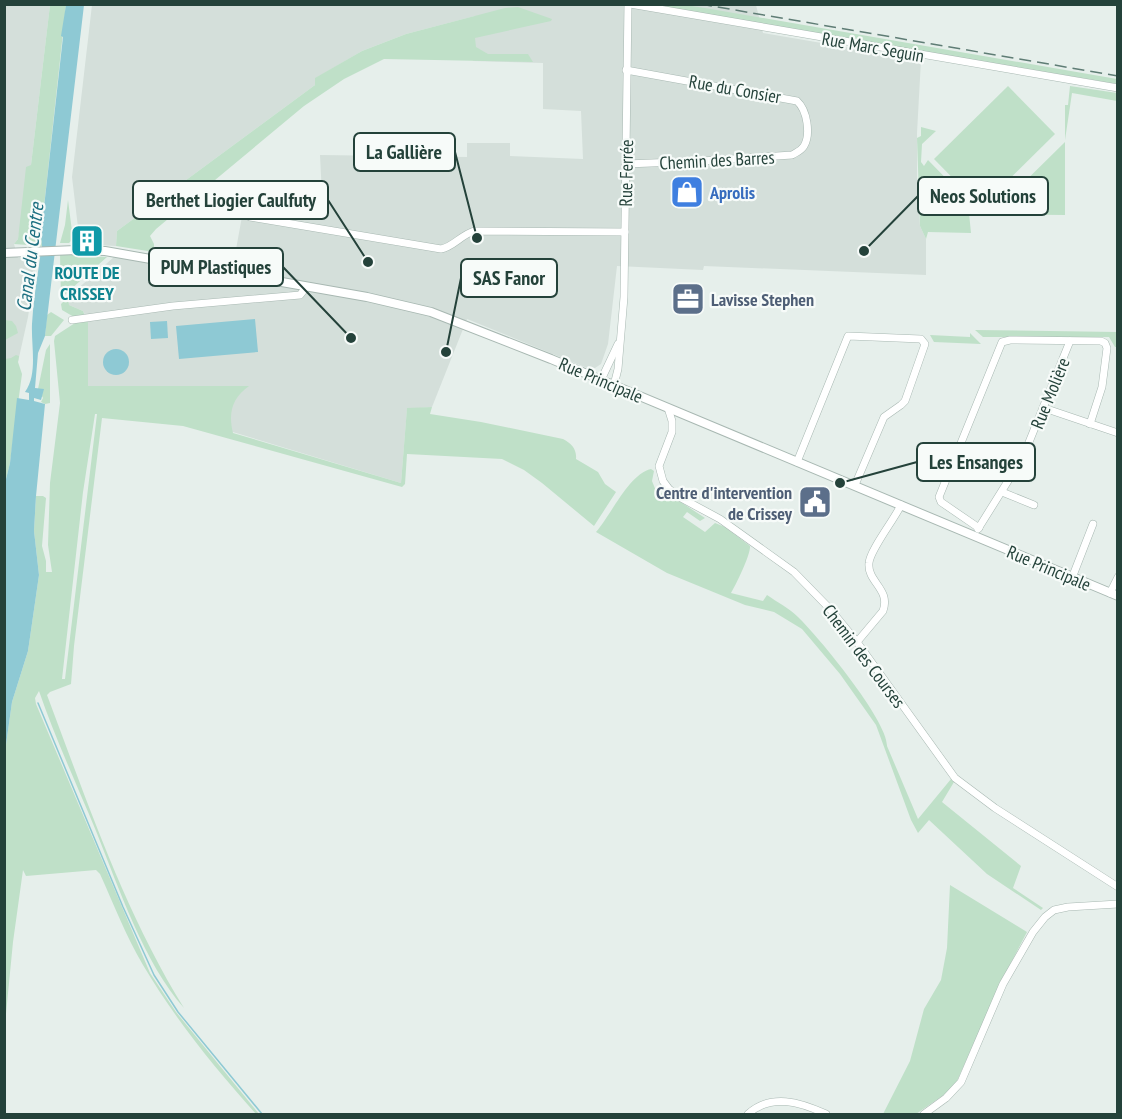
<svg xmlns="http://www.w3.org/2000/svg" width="1122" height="1119" font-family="'PT Sans Narrow',sans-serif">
<rect width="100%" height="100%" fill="#e6efeb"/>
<g fill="#d4dfda">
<path d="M4,5H50L31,165L18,239L14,244L18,258L37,256L28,317L18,362L4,363Z"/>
<path d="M92,5H756L763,33L921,60L917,133V186L920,226L926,239V275L704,266L703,270L617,266L608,344L601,364L592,370L467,319L432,407L407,409L401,483L193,420L88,386V321L83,311L69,305L68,297L114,257L226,276L233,266L243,211L293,217L304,214L323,216L320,155L467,157V143H510V156L583,159L581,111L543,109V63L473,61L475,16L406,34L362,51L316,78L315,85L117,231L116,246L80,244L72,177Z"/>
</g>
<g fill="#bfe0c8" fill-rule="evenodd">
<path d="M50,5H66L41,234L42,246L14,244L18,239L26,167L31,165Z"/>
<path d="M651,5H685L705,8L1117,79V84Z"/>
<path d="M518,7L552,19L551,21L475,38L476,47L488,54H528L533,62L384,59L344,79L304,106L156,229L150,236L154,244V252L116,246L117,231L315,85V78L362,51L406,34L505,8Z"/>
<path d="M1008,86L1055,134L981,207L934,159Z"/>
<path d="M1070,86L1117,93V101L1072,93L1065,140V105H1068Z"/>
<path d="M921,127L936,131L922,144L921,162L924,166L928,160L971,204L969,213L971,233L928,232L926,239L920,226L917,138L921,136Z"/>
<path d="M1065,142V215L981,214L978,210L995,211Z"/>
<path d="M68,200L73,239L69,243H60L65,225Z"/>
<path d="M79,253L85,256L107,257L61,298L60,254Z"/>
<path d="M68,297L69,305L83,311L85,316L74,317L62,310L61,304Z"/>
<path d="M51,312L64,320L51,336H45L47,315Z"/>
<path d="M5,320L12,321L16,326L18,333L5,340Z"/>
<path d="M88,321V386H249C232,398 228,413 233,433L401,483L407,408L432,407L430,414L481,422L563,439C571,443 577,449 576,459L598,472L605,484L616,492L594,526L542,483L524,470L502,459L407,454L405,484L402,487L183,426L102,418L74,646L71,684L50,692L47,695C87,801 124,911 184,1008C144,963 119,888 96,831C77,785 55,738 39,691L35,698L36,704L150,973L176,1012L259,1114H256C214,1067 175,1019 143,965C126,936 114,905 100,874L96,870L26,876L23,870L13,942L5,1024V752L12,702L28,651L39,575L34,531L36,496H43L46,498L42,546L46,561V572H52L48,545L50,483L60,403L54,341L55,336L75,323ZM95,414H97L65,679H62L83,492Z"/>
<path d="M975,330L1117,332V347H1115L1109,337H983Z"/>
<path d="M970,333L981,344L934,342L930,335L970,337Z"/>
<path d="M50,344V403L45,404L41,402L43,398L38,389L46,350Z"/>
<path d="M16,355L19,356L18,362L22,374L10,463L5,483V359L11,358Z"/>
<path d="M651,469L654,471L652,481L656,491L663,494L667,493L705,518L700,521L687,512L683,517L705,532L715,523L725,527L750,546C751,554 736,585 731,593L763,601L767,595C777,602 789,608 798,617C818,636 888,721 887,746L918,819L951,779L954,782L942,802L1021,866L1013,888L1043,908L1041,910L987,874L929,820L918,833L911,820L876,725L840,674L802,629L774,612L745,605L667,573L596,532C611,515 629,474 651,469Z"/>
<path d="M950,885L1027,932L1002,980L957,1081L948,1092L916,1114H883L910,1061L924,1009L941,980L947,948Z"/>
</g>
<g fill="#8ec9d4">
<path d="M66,5H84L45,336L38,353L35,388L44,389L41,400L34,398V401L45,404L36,496L34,531L39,575L28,651L12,702L5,752V483L10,463L17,398L29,400V393L25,392C38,374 31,346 32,324C33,302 37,280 40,258L42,246L41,234L63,37L61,36Z"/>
<path d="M255,319L258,352L179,359L176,326Z"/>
<path d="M167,321L168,338L151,339L150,322Z"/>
<circle cx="116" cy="362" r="13"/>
</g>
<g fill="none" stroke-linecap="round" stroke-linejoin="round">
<path stroke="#8ec9d4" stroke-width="1.5" d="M38,703L123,907L154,975L178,1012L262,1114"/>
<g stroke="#a8b8b2" stroke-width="8">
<g id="minor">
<path d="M630,4L1118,88"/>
<path d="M626,164L702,161L792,155C797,152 801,151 804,146C811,134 807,110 797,101L626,70"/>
<path d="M250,217L441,249C453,247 461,235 474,231L625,232"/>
<path d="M72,320L173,306L300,295L304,290V286"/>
<path d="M601,380L618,344"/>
<path d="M614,385L618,369L624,297L628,4"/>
<path d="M668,408L672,421V432L659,466L663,481L669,489L681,498L720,519L794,572L830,609L857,642L955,778L995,808L1118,887"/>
<path d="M1044,408L1118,433"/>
<path d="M797,462L848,336L921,339L925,344L905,401L901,405L884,417L855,485"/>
<path d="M1002,492L1034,505"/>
<path d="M979,528L941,502L939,497L1002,342L1010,340L1101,341L1105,343L1107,348L1102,387L1090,424"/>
<path d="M978,529L1023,457L1070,341"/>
<path d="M1072,578L1093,524"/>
<path d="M1110,593L1118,577"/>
<path d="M857,642L883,611C891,589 867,582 869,563C870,550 894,520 901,505"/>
<path d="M748,1114C771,1093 800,1102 826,1114"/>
<path d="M924,1114L946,1098L961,1082L1003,984L1033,932L1045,917L1054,910L1068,907L1118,904"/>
</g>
</g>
<g stroke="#a8b8b2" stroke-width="10">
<path id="tertiary" d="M4,253L76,250L105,251L367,297L431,312L551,359L1118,596"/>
</g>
<use href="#minor" stroke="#fff" stroke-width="7"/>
<use href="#tertiary" stroke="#fff" stroke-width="8"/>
<path stroke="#5f7d75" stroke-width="1.5" stroke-dasharray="12 6" stroke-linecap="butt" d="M700,4L1118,76"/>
</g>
<defs>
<g id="shop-square" transform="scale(1.725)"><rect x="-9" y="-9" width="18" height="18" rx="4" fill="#3f7fe0" stroke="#f7fbf9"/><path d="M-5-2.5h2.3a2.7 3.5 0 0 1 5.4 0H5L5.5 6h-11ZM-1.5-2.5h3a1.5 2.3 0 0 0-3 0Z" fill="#fff"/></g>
<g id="building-square" transform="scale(1.725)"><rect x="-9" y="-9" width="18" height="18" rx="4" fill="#0f9aa8" stroke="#f7fbf9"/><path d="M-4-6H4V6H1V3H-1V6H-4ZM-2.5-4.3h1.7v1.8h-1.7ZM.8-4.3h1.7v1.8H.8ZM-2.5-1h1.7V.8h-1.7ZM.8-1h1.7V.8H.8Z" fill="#fff"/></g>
<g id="office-square" transform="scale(1.725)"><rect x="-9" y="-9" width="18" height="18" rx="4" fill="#5c6f8a" stroke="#f7fbf9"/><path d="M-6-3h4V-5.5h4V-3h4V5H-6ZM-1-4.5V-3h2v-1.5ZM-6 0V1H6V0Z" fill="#fff"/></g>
<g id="civic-square" transform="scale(1.725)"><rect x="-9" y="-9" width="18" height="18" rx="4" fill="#5c6f8a" stroke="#f7fbf9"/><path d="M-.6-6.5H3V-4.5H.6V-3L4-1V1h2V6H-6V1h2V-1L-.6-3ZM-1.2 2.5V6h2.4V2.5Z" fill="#fff"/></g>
</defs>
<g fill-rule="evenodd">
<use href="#shop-square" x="687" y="192"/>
<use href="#building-square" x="87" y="241"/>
<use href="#office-square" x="688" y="299"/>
<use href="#civic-square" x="815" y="502"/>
</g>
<g text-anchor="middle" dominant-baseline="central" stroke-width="4.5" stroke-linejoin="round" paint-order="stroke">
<g font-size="18" fill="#24423a" stroke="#f7fbf9">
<text transform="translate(873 47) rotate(10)">Rue Marc Seguin</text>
<text transform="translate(735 89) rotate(10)">Rue du Consier</text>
<text transform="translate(717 160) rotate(-3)">Chemin des Barres</text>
<text transform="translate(626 173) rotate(-89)">Rue Ferrée</text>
<text transform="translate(601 380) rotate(23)">Rue Principale</text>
<text transform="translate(1050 393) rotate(-68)">Rue Molière</text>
<text transform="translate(1049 568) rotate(23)">Rue Principale</text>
<text transform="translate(864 656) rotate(53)">Chemin des Courses</text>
</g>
<g font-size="18" font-weight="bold" fill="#366cbe" stroke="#f7fbf9" text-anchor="start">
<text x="710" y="192">Aprolis</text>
</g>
<g font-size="18" font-weight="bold" fill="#0d838f" stroke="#f7fbf9">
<text x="87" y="272">ROUTE DE<tspan x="87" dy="21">CRISSEY</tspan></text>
</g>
<g font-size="18" font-weight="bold" fill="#4e5e75" stroke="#f7fbf9" text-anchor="start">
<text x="711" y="299">Lavisse Stephen</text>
<text x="792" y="492" text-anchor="end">Centre d'intervention<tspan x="792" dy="21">de Crissey</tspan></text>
</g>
<g font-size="20" font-style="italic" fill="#1c6f80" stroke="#f7fbf9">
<text transform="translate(30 257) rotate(-83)">Canal du Centre</text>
</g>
</g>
<path fill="none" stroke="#24423a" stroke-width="2" d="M477 238L455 152M864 251L918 196M368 262L328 200M351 338L283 267M446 352L461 278M840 483L917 462"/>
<g fill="#24423a" stroke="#f7fbf9" stroke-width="2">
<circle cx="477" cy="238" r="6"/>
<circle cx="864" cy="251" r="6"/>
<circle cx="368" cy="262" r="6"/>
<circle cx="351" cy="338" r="6"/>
<circle cx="446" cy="352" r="6"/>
<circle cx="840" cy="483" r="6"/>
</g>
<g fill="#f7fbf9" stroke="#24423a" stroke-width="2">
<rect x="354" y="133" width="101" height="38" rx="6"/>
<rect x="918" y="177" width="130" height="38" rx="6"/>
<rect x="133" y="181" width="195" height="38" rx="6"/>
<rect x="149" y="248" width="134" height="38" rx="6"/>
<rect x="461" y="259" width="96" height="38" rx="6"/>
<rect x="917" y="443" width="118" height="38" rx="6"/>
</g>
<g font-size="20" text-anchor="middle" font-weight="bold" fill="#24423a">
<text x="404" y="159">La Gallière</text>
<text x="983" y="203">Neos Solutions</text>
<text x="231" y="207">Berthet Liogier Caulfuty</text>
<text x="216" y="274">PUM Plastiques</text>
<text x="509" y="285">SAS Fanor</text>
<text x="976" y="469">Les Ensanges</text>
</g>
<rect width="1122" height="1119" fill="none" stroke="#24423a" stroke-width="12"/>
</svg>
